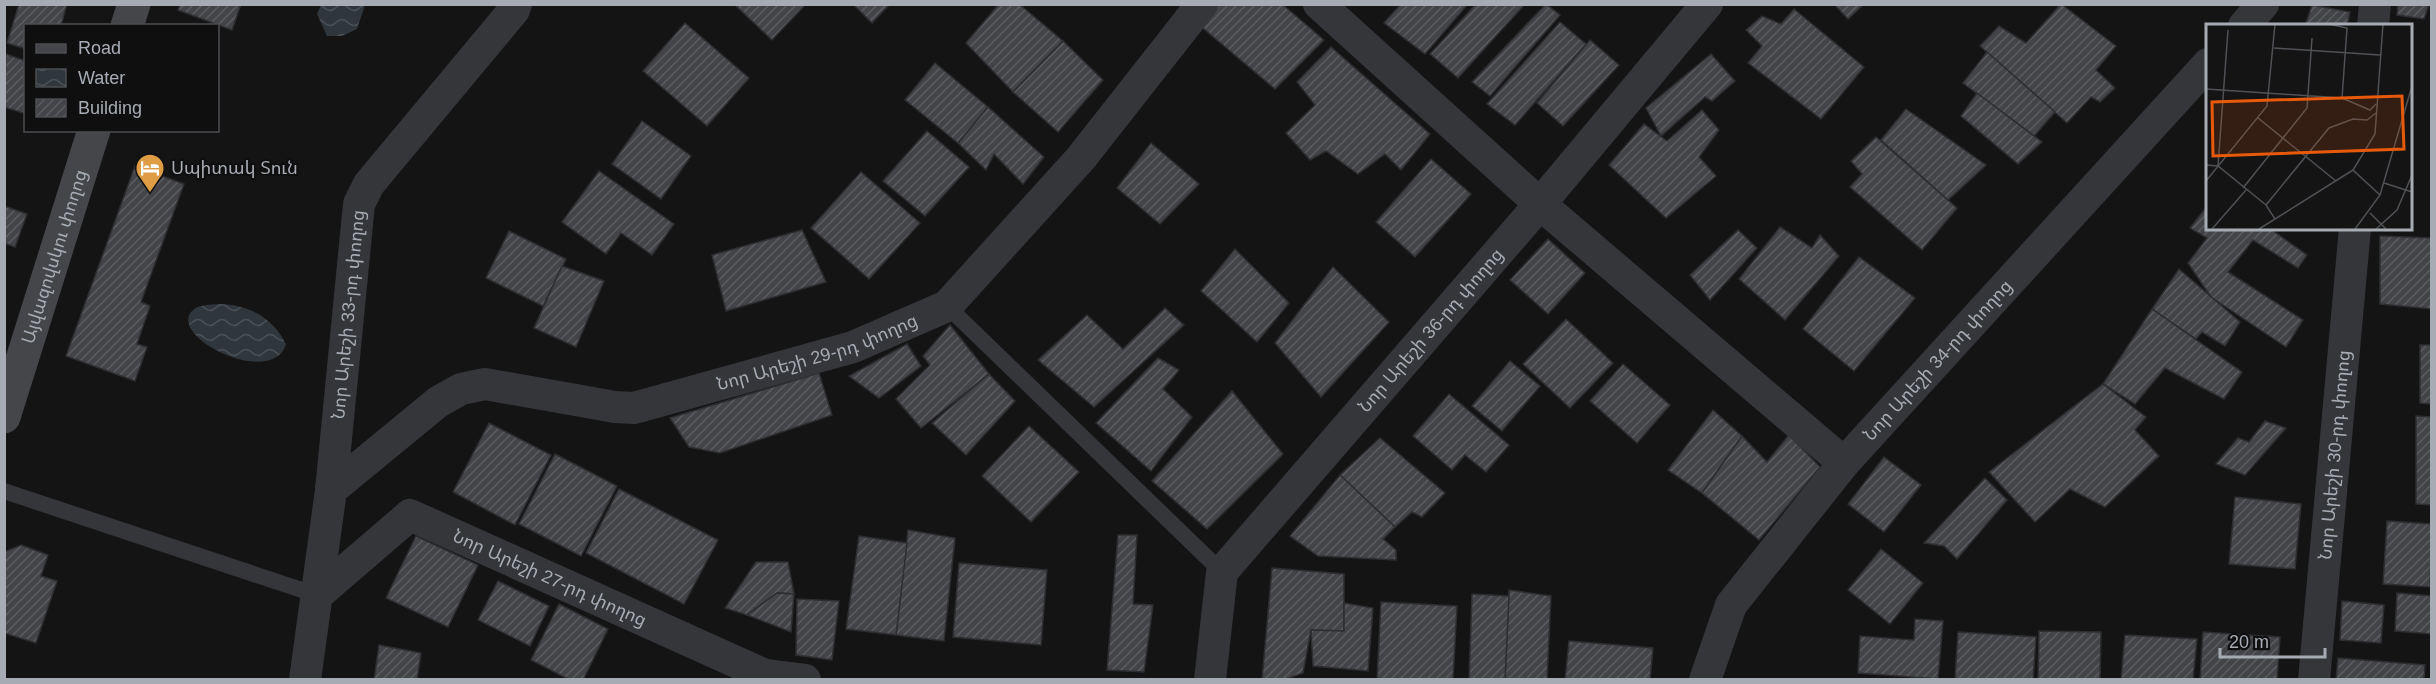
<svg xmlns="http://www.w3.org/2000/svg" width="2436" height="684" font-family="Arial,'Noto Sans Armenian',sans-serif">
<defs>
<pattern id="water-waves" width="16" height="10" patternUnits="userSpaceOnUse" patternTransform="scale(1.5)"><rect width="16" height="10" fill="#2f373d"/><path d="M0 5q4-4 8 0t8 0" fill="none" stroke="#4a5157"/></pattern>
<pattern id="building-hatch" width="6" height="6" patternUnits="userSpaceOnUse" patternTransform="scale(1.5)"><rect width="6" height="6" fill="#434448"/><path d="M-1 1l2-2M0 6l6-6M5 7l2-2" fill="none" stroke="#5b5c60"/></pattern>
</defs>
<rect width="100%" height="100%" fill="#141415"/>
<g fill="url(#water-waves)">
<path d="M321,5L365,4V5L357,29L342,36H327L317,14Z"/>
<path d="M220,304C249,305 272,317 286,344C273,389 167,337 192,311C198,304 212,305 220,304Z"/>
</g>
<g fill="url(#building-hatch)" stroke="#2e2e31" stroke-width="1.5">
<path d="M19,4H67L61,26H26V49L7,43Z"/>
<path d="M180,4H241L232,30L178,10Z"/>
<path d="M734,4H806L772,40Z"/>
<path d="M853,4H890L872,23Z"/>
<path d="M999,4H1019L1063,41L1013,92L966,43Z"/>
<path d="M1216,4H1282L1324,40L1275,89L1198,24Z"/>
<path d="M1401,4H1468L1425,54L1384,23Z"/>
<path d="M1476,4H1525L1458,78L1430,54Z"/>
<path d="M1546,4L1560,15L1490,96L1472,82Z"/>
<path d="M1834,4H1864L1848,19Z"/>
<path d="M2061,4L2116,46L2096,70L2115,88L2100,102L2091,97L2067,123L1980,46L1999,26L2026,43Z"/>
<path d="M2398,4H2429L2424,19L2397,15Z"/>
<path d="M2312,5L2350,12L2347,26H2305Z"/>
<path d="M1794,9L1864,67L1821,119L1748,63L1762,46L1746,30L1762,16L1781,24Z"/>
<path d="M1560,22L1586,44L1515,125L1487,104Z"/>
<path d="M685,23L749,78L707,126L643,71Z"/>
<path d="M1590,40L1619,65L1563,126L1537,103Z"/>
<path d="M1063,41L1103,80L1058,132L1013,92Z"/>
<path d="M1331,47L1430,134L1401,170L1385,154L1358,174L1326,151L1310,160L1286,133L1315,105L1297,82Z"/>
<path d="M1987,52L2055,112L2034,136L1963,83Z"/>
<path d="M6,54L26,61V114L4,107Z"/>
<path d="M1711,54L1735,81L1712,101L1705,97L1661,136L1646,108Z"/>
<path d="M935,63L988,107L958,143L905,100Z"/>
<path d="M1977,93L2042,142L2018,164L1961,116Z"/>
<path d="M988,107L1044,157L1023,184L994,154L986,170L958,143Z"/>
<path d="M1906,109L1986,165L1948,200L1881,140Z"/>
<path d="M1702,110L1719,130L1699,157L1716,176L1666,218L1609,165L1644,124L1667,141Z"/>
<path d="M642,121L691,156L661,199L612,164Z"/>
<path d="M927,131L969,167L925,216L883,181Z"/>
<path d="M1876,137L1957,208L1922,250L1850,187L1862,174L1851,161Z"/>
<path d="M1151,143L1199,184L1160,224L1117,188Z"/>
<path d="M1431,159L1471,194L1415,257L1376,222Z"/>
<path d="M135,166L184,184L141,302L150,306L137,344L147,347L135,381L66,356Z"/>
<path d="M599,171L674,224L652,255L621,233L606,254L562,222Z"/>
<path d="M861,172L920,223L869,279L811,228Z"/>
<path d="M2208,205V228H2269L2307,255L2298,268L2253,240L2228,272L2303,320L2286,347L2211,297L2188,263L2207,238L2190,228Z"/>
<path d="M4,206L27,214L15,247L4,243Z"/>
<path d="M1780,227L1812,248L1820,235L1839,256L1785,320L1739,279Z"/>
<path d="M802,230L826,282L726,311L712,255Z"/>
<path d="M1738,230L1757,248L1710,300L1690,275Z"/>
<path d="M509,231L566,259L543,306L486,278Z"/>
<path d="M2380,236L2432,238V309L2380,304Z"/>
<path d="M1548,239L1585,273L1548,314L1510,280Z"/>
<path d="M1235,249L1289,303L1257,342L1201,291Z"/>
<path d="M1859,257L1915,298L1854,371L1803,329Z"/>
<path d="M562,266L604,281L576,347L534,328Z"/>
<path d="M1333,267L1389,322L1321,397L1275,343Z"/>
<path d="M2179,269L2240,322L2225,346L2202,332L2196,339L2152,309Z"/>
<path d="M1165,308L1184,325L1094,407L1038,360L1087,315L1123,349Z"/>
<path d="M2152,309L2242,372L2224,399L2165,368L2135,404L2103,384Z"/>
<path d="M1566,319L1613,363L1570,408L1523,364Z"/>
<path d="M950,325L989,374L921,428L896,399L930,365L923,356Z"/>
<path d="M907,344L921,366L879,398L849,376Z"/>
<path d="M2420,345H2432V404L2420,403Z"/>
<path d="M1158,358L1179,370L1163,389L1192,417L1151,471L1096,423Z"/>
<path d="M1510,361L1540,386L1502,431L1472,406Z"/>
<path d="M1623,364L1670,405L1637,443L1590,401Z"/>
<path d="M819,373L832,415L720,453L689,447L670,418Z"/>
<path d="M989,374L1015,401L966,455L932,423Z"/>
<path d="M2103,384L2146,417L2135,430L2159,456L2105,507L2070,489L2035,522L1989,472Z"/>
<path d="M1232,391L1283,454L1207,529L1152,481Z"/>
<path d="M1449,394L1509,445L1486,472L1465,455L1452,470L1413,436Z"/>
<path d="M1713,410L1742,436L1702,493L1668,470Z"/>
<path d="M2416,416L2432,417V505L2416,504Z"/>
<path d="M2265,421L2286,428L2245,475L2216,464L2238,438L2249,442Z"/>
<path d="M489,423L551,455L515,525L453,492Z"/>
<path d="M1029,426L1079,472L1031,522L982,476Z"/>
<path d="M1789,435L1820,467L1759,540L1702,493L1742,436L1767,462Z"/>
<path d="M1380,438L1445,493L1422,517L1412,512L1395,527L1340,475Z"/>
<path d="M555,454L617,486L581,556L519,524Z"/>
<path d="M1884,457L1921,485L1884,532L1848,504Z"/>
<path d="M1340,475L1395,527L1383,539L1396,550V560L1318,556L1290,536Z"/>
<path d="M1985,478L2007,500L1957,559L1944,546L1924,543Z"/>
<path d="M619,489L718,540L684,604L586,553Z"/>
<path d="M2235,497L2301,504L2295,569L2229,564Z"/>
<path d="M2387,521L2432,524L2430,587L2383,584Z"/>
<path d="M908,530L955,538L944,641L896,635Z"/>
<path d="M1118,535H1137L1133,604L1153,605L1144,672L1107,670Z"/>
<path d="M416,536L478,565L448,627L386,598Z"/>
<path d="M859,536L907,543L896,635L846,629Z"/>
<path d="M21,545L48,555L41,576L57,581L36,643L4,633V552Z"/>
<path d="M1881,549L1923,583L1890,624L1848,590Z"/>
<path d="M756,562H788L794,594L777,593L747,615L725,608Z"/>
<path d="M959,563L1047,570L1041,645L953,637Z"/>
<path d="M1272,568L1344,574V631L1311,630L1303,673L1284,680H1262Z"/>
<path d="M498,581L549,606L530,646L478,620Z"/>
<path d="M1509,590L1551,596L1547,680H1505Z"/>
<path d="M777,593L794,594L791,632L747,615Z"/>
<path d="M2397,593L2432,596V634L2395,631Z"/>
<path d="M1472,594L1509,596L1505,680H1469Z"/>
<path d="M797,599L839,601L832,660L796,655Z"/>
<path d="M2342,601L2384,605L2381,643L2340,640Z"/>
<path d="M1381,602L1457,606L1453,680H1377Z"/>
<path d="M1344,603L1373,608L1368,671L1313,666L1311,630L1344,631Z"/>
<path d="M559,604L608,629L583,680H570L531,660Z"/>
<path d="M1915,619L1943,621L1938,679L1858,673L1860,636L1914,640Z"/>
<path d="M2039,631L2101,632L2100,680H2038Z"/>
<path d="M1958,632L2036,637L2033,680L1955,679Z"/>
<path d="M2203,632L2280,637L2277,680H2200Z"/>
<path d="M2125,635L2197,639L2193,680H2121Z"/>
<path d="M1569,641L1653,648L1650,680H1565Z"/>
<path d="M379,645L421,653L417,680H374Z"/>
<path d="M2338,658L2425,665L2424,680H2336Z"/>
</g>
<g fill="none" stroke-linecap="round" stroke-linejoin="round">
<g stroke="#35363a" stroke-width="16">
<path d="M947,306L1222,572"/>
<path d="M4,491L317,595"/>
</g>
<g stroke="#35363a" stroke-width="32">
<path d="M1319,4L1540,204L1844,463"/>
<path d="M2244,26L2263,4"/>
<path d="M2373,26L2375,4"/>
<path id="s1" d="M331,490L438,402L461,389L485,384L615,407L634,408L853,347L947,306L1081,158L1202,4"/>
<path id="s2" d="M317,595L410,515L765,675L805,680"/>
<path id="s3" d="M305,680L331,490L359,204L369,184L514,10L516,4"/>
<path id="s4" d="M1210,680L1222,572L1540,204L1707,4"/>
<path id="s5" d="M1705,680L1731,605L1844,463L2208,64"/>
<path id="s6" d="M2314,680L2355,228"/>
</g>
<g stroke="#44464a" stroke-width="33">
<path d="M127,26L134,4"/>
<path id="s7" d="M4,417L94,130"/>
</g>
</g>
<defs>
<g id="hotel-pin" transform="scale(1.5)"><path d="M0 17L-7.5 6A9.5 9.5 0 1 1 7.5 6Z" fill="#de9c44" stroke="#0f0f10"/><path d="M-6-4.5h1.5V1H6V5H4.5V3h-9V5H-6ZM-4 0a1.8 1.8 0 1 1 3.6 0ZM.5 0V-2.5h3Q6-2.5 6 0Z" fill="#fff"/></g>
</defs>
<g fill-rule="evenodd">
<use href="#hotel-pin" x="150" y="168"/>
</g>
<g text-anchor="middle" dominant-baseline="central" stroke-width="4.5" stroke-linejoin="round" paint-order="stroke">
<g font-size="18" fill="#a7acb4" stroke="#0f0f10" text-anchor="start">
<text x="171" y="168">Սպիտակ Տուն</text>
</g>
<g font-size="18" fill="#a7acb4" stroke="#0f0f10">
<text stroke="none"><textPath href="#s7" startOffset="168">Այվազովսկու փողոց</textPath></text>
<text stroke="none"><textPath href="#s3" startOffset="368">Նոր Արեշի 33-րդ փողոց</textPath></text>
<text stroke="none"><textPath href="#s4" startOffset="428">Նոր Արեշի 36-րդ փողոց</textPath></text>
<text stroke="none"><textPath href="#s1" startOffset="532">Նոր Արեշի 29-րդ փողոց</textPath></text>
<text stroke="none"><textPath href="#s5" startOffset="400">Նոր Արեշի 34-րդ փողոց</textPath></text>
<text stroke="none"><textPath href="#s6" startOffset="226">Նոր Արեշի 30-րդ փողոց</textPath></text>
<text stroke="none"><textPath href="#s2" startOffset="276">Նոր Արեշի 27-րդ փողոց</textPath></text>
</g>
</g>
<g transform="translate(2206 24)">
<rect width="206" height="206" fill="#141415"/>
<path fill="none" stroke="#4f5155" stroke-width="1.5" d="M122,0L141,4L136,74M68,24L174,31M0,65L136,74L164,86L170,80M52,94L130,157M0,141L12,142L60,181L69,195M12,142L22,6M0,157L61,82L69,0M178,159L206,168M37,164L101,84L106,14M174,171L147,146L169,110L177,0M60,181L123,104L147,95L161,96L170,89M164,189L180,205M6,205L40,166M53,205L147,146M149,205L174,171L206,62M170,205L191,186L206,151"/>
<path fill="#e8590c" fill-opacity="0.15" stroke="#e8590c" stroke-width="3" d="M196,72L198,125L7,132L6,78Z"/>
<rect width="206" height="206" fill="none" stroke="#a7acb4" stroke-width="3"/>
</g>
<rect width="2436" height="684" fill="none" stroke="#a7acb4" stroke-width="12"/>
<rect x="24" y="24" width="195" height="108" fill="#0f0f10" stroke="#4c4e52" stroke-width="1.5"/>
<rect x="36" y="44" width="30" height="9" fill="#44464a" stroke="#4c4e52" stroke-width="1.5"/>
<text x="78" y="54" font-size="18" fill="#a7acb4">Road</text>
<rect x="36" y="69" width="30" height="18" fill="url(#water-waves)" stroke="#4c4e52" stroke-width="1.5"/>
<text x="78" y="84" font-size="18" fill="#a7acb4">Water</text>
<rect x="36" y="99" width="30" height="18" fill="url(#building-hatch)" stroke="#4c4e52" stroke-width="1.5"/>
<text x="78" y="114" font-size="18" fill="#a7acb4">Building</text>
<path d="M2220 648v9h105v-9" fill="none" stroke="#a7acb4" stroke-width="3"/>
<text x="2229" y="648" font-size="18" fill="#a7acb4" stroke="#0f0f10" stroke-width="4.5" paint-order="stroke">20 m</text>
</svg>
